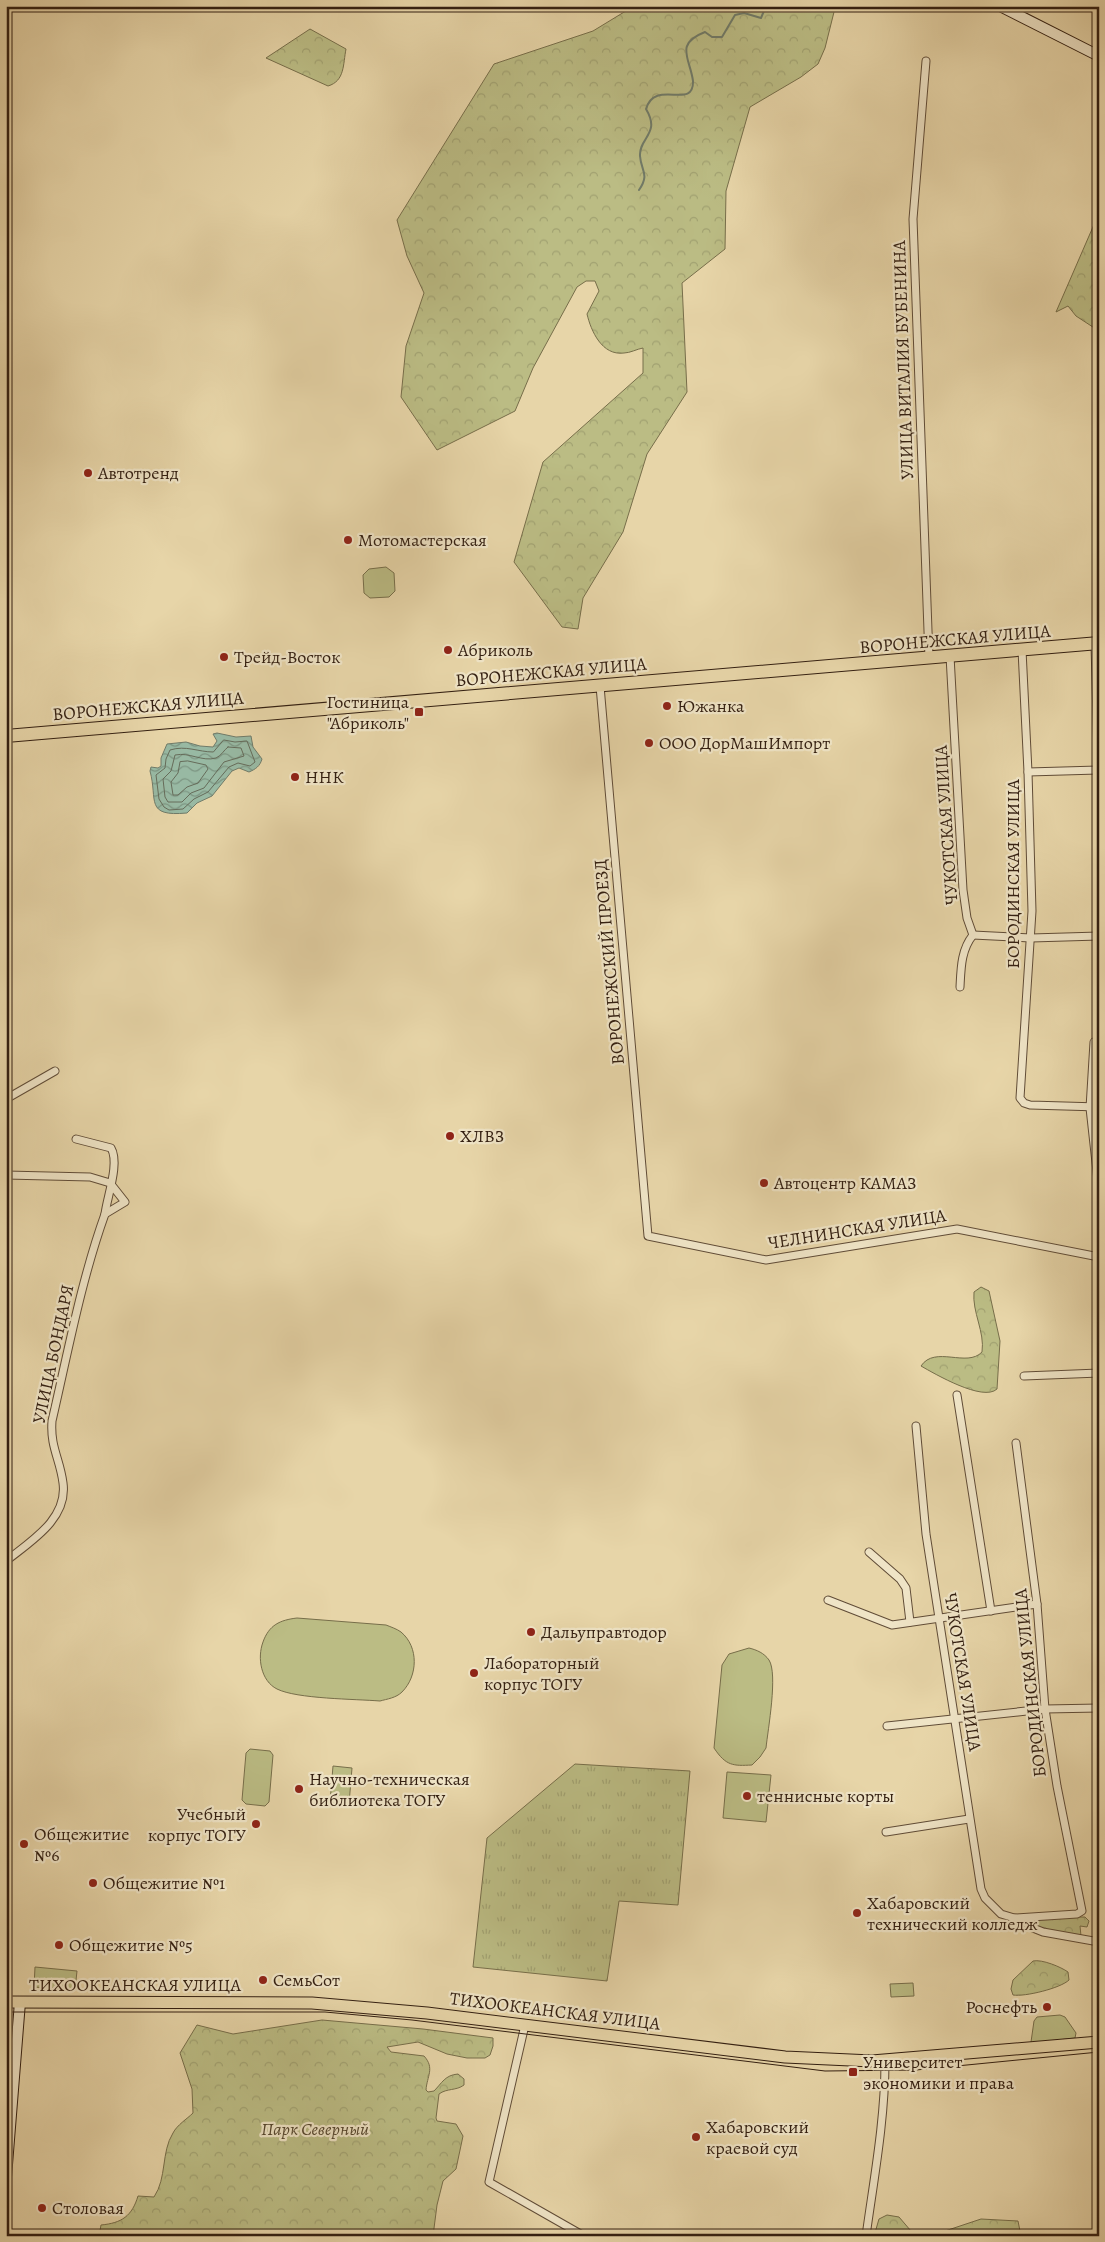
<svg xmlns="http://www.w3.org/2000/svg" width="1105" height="2242" font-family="Alegreya,serif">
<defs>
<pattern id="forest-crowns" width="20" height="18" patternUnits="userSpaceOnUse" patternTransform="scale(1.25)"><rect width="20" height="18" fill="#bbbc84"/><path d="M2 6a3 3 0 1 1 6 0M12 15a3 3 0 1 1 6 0" fill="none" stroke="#a1a171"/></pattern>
<pattern id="park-tufts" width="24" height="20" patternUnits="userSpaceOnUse" patternTransform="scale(1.25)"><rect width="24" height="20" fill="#bbbc84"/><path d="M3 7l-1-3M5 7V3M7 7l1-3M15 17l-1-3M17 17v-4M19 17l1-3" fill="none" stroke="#a1a171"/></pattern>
<pattern id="water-waves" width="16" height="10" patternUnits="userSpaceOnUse" patternTransform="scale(1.25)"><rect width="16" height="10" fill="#98b9a3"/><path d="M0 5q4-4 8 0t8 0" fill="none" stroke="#7d9683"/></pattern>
</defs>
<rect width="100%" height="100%" fill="#e7d5a8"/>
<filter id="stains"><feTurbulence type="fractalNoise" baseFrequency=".004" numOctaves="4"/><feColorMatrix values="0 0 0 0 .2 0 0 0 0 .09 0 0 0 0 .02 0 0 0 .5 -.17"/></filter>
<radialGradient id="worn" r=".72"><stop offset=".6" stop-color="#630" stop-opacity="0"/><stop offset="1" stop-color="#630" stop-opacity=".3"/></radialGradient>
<g fill="#bbbc84" stroke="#776e4a">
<path d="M386,567L394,573L395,591L389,597L370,598L364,593L363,575L369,569Z"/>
<path d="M297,1618L386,1625C391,1627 397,1629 401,1632C419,1647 418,1676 402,1692C396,1698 387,1699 380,1701C355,1699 297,1699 277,1689C261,1681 257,1658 263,1642C269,1625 280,1620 297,1618Z"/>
<path d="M749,1648C757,1650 764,1653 769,1660C778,1674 768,1729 766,1748L760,1757L752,1765C733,1766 726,1766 714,1748L722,1665L729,1654Z"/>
<path d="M250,1749L270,1751L273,1755L269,1802L265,1806L246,1804L242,1800L246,1753Z"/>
<path d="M333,1766L352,1768L349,1804L330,1802Z"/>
<path d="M727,1772L771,1775L766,1822L723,1818Z"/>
<path d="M35,1967L77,1971L75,1990L34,1987Z"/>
<path d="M913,1983L914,1996L891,1997L890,1984Z"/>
<path d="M1060,2015L1065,2017L1076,2033L1075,2038L1033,2043L1031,2042L1034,2021L1037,2017Z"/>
</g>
<g fill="url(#forest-crowns)" stroke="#776e4a">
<path d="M634,6H832L834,12L825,48L818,64L801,77L750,107L726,191L725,249L682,283L687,392L647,454L623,532L583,598L578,629L562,627L514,562L543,462L643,373V348C637,349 630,353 624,353C602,356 591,331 587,314L599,291L595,281H586L577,287L533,368L515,411L437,450L401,397L406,346L424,293L407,256L397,220L494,64L593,31Z"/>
<path d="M310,29L346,49C343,64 345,81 328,86L266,58Z"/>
<path d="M1099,213V331L1076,316L1068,306L1056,312Z"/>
<path d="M981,1287L989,1291L1000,1341L997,1389C983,1402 935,1374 921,1366C935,1345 967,1368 982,1352C985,1332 972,1312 974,1292Z"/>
<path d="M1076,1917H1085L1089,1921L1087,1927L1080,1926L1081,1936L1044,1930L1030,1923L1032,1919Z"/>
<path d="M1033,1961C1042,1959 1061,1967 1068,1972L1069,1980C1061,1988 1025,1997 1013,1995L1011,1989L1013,1980Z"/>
<path d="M322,2020L423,2029L493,2038V2046L490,2055L485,2058H467L447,2054L418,2042L387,2047L391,2052L424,2056C435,2068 427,2076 426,2090L428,2092L434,2091C442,2083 445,2075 458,2074L464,2079V2085C456,2091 447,2088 439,2094L436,2118L437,2121L456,2124L463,2136L456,2169L443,2181L437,2205L433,2236H99L101,2225C122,2223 132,2216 138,2196L154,2197C167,2178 161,2152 173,2133C177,2125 187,2119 193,2113L192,2089L180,2053L197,2025L233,2034Z"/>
<path d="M887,2215L899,2217L911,2231L929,2236H874L879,2219Z"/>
<path d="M981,2219L1018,2221L1021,2236H940L945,2231Z"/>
</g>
<path fill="url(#park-tufts)" stroke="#776e4a" d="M575,1764L690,1771L678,1905L619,1901L607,1981L473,1967L487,1838Z"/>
<path fill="url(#water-waves)" stroke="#707b69" d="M217,733L236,737L251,736L253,747L262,759C260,766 256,769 249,772L239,768L232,771L212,796L197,803L187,813C144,817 158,800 150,771L151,767L158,768L161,766V758L167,744L186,742L200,746L213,747L217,741L213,734Z"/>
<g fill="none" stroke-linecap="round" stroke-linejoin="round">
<g stroke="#666c5a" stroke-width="1">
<path d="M224,740L235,742L247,741L255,762L250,766L238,763L229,767L208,792L194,799L183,809L169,810L164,807L159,799L156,775L165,768L166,759L170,750C186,745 198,752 213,752Z"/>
<path d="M228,747L241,748L244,756L224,762L204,788L191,793L182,802H168L165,797L163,779L171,771L175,755C190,752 202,762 216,758C221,756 224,750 228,747Z"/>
<path d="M188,761L206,765L208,769L198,783L187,787L178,795H173L171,782L178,773L180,762Z"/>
</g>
<path stroke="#707b69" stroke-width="2" d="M639,190C650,174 641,171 640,156C639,137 661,134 646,109C655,78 694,111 693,81C690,58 674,44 705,32L712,37H722L735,15L744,13L761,18L766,6"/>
<g stroke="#604c37" stroke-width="9">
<g id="street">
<path d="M926,61L913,219L929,658"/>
<path d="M1095,644L1099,796"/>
<path d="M1022,650L1028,772L1032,911L1020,1098L1024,1103L1030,1105L1099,1107"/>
<path d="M950,656L963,890L967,918L973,935C961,950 961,968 960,987"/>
<path d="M600,686L648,1236L766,1260L957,1229L1099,1257"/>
<path d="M1028,772L1098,770"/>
<path d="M973,935L1031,938L1099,936"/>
<path d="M1094,1042L1090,1108L1099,1190"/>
<path d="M6,1099L55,1071"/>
<path d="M76,1139L111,1148C120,1163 107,1197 105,1214"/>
<path d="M6,1175L90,1177L110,1183L125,1202L105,1214C81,1281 68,1352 52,1421C50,1447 60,1459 63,1483C68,1519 31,1541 6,1561"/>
<path d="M1024,1376L1099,1373"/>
<path d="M957,1395L991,1611"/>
<path d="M916,1426L926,1534L981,1889L985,1898L1001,1914L1021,1920L1033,1928L1043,1932L1099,1942"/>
<path d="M869,1552L900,1579L906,1588L910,1622"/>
<path d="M828,1600L892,1625L1037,1604"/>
<path d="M887,1726L1045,1709L1099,1708"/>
<path d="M886,1832L969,1819"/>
<path d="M1015,1918L1077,1914L1082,1911L1057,1786L1045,1709L1037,1604L1016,1443"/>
<path d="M525,2025L489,2182L584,2236"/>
<path d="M866,2236C874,2178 885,2120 885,2061"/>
</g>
</g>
<g stroke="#331f11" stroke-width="12">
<g id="secondary">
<path d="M1000,6L1099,56"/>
<path d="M6,2177L20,2002"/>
</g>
</g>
<g stroke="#331f11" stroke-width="13">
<path id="primary" d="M6,2002L312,2003L427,2013L785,2057L872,2061L1099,2042"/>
</g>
<g stroke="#331f11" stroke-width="14">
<path id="highway" d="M6,736L1099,643"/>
</g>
<use href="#street" stroke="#efe4c6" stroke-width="7"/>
<use href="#secondary" stroke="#efe4c6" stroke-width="10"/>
<use href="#primary" stroke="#e7d5a8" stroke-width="11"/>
<use href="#highway" stroke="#e7d5a8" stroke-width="12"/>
<path stroke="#331f11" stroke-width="1" d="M6,2012H325L412,2020L825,2071L916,2070L1099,2052"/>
</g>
<g fill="#8f2418" stroke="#efe4c6" stroke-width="2">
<circle cx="88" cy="473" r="5"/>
<circle cx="348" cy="540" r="5"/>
<circle cx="448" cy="650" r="5"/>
<circle cx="224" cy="657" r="5"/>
<circle cx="667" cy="706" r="5"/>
<rect x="414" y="707" width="10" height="10" rx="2.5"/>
<circle cx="649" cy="743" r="5"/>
<circle cx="295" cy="777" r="5"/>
<circle cx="450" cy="1136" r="5"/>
<circle cx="764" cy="1183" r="5"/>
<circle cx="531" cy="1632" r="5"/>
<circle cx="474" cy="1673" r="5"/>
<circle cx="299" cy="1789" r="5"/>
<circle cx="747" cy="1796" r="5"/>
<circle cx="256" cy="1824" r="5"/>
<circle cx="24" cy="1844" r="5"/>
<circle cx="93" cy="1883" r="5"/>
<circle cx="857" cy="1913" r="5"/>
<circle cx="59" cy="1945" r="5"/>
<circle cx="263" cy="1980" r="5"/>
<circle cx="1047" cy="2007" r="5"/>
<rect x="848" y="2067" width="10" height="10" rx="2.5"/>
<circle cx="696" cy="2137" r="5"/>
<circle cx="42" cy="2208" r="5"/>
</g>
<g text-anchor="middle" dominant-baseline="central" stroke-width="4.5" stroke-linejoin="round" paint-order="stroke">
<g font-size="18" fill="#331f11" stroke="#efe4c6">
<text transform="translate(903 360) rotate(-92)">УЛИЦА ВИТАЛИЯ БУБЕНИНА</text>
<text transform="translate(955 639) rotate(-5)">ВОРОНЕЖСКАЯ УЛИЦА</text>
<text transform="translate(551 672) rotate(-5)">ВОРОНЕЖСКАЯ УЛИЦА</text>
<text transform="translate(148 706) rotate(-5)">ВОРОНЕЖСКАЯ УЛИЦА</text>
<text transform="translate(946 825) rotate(-94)">ЧУКОТСКАЯ УЛИЦА</text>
<text transform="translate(1013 874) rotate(-90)">БОРОДИНСКАЯ УЛИЦА</text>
<text transform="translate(609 962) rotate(-95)">ВОРОНЕЖСКИЙ ПРОЕЗД</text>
<text transform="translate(857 1229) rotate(-9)">ЧЕЛНИНСКАЯ УЛИЦА</text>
<text transform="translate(53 1354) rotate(-78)">УЛИЦА БОНДАРЯ</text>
<text transform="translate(963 1672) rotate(81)">ЧУКОТСКАЯ УЛИЦА</text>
<text transform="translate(1030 1683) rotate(-96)">БОРОДИНСКАЯ УЛИЦА</text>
<text x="135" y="1985">ТИХООКЕАНСКАЯ УЛИЦА</text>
<text transform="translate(555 2011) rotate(7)">ТИХООКЕАНСКАЯ УЛИЦА</text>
</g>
<g font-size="18" fill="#331f11" stroke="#efe4c6" text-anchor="start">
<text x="98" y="473">Автотренд</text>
<text x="358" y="540">Мотомастерская</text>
<text x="458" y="650">Абриколь</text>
<text x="234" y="657">Трейд-Восток</text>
<text x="409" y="702" text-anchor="end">Гостиница<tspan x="409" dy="21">"Абриколь"</tspan></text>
<text x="677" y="706">Южанка</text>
<text x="659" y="743">ООО ДорМашИмпорт</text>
<text x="305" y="777">ННК</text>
<text x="460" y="1136">ХЛВЗ</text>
<text x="774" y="1183">Автоцентр КАМАЗ</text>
<text x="541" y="1632">Дальуправтодор</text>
<text x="484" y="1663">Лабораторный<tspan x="484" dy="21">корпус ТОГУ</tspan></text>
<text x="309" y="1779">Научно-техническая<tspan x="309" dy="21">библиотека ТОГУ</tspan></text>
<text x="757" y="1796">теннисные корты</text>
<text x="246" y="1814" text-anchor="end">Учебный<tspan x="246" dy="21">корпус ТОГУ</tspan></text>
<text x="34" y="1834">Общежитие<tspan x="34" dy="21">№6</tspan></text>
<text x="103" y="1883">Общежитие №1</text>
<text x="867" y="1903">Хабаровский<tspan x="867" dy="21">технический колледж</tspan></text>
<text x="69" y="1945">Общежитие №5</text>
<text x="273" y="1980">СемьСот</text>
<text x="1037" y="2007" text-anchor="end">Роснефть</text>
<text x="863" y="2062">Университет<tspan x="863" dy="21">экономики и права</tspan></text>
<text x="706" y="2127">Хабаровский<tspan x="706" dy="21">краевой суд</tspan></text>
<text x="52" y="2208">Столовая</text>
</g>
<g font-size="18" font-style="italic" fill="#55462e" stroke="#efe4c6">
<text x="315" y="2129">Парк Северный</text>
</g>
</g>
<rect width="1105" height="2242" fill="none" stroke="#e7d5a8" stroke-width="25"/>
<rect x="8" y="8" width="1090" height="2227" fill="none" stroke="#331f11" stroke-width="2.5"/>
<rect x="12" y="12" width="1080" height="2217" fill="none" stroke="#331f11"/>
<rect width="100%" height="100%" filter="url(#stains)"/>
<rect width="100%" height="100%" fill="url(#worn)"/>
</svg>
